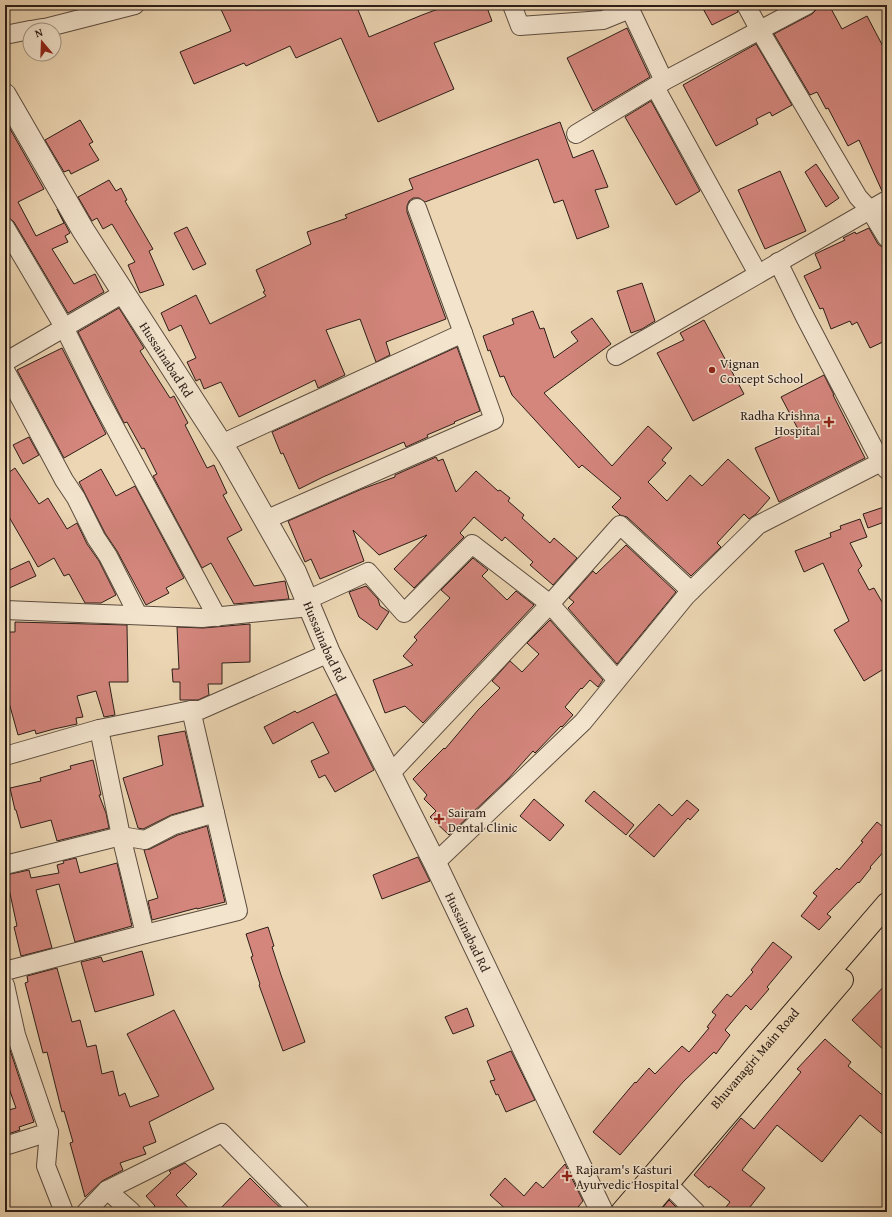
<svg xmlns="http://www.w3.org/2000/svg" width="892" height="1217" font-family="'Gentium Book Plus',serif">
<rect width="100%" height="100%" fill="#ecd6b3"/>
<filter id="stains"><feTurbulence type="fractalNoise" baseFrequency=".005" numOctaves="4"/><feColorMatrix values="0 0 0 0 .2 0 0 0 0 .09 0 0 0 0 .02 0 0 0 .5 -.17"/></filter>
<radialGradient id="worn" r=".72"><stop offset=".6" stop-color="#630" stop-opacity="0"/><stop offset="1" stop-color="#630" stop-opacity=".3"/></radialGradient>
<g fill="#d4867d" stroke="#2c1e18">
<path d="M219,5H356L369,37L422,15L449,5H486L492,21L434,43L454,89L378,122L341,38L296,58L290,46L246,66L244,63L194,84L180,52L231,31Z"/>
<path d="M701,5H736L738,12L712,25Z"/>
<path d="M817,5H829L842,29L867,16L887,54V190L882,191L859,140L848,146L828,108L826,109L817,92L810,95L774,34L812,14L816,10Z"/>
<path d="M627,28L650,77L593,111L567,58Z"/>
<path d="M756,44L792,105L772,116L770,112L756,119L758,124L716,146L683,85Z"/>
<path d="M651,101L700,191L676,205L625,117Z"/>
<path d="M5,120L44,189L18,202L36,236L64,223L57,209L70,233L65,236L68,242L52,249L74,284L95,274L104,292L68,313L14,222L8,217L5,212Z"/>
<path d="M80,120L93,142L89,144L99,160L71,174L69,170L64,172L45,140Z"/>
<path d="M560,122L573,158L593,150L608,187L595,190L609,227L577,239L563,200L554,203L538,159L425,202L419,198H413L409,201L407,206V212L446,319L386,342L390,355L376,362L360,319L326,330L345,375L318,388L315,380L239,417L221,382L204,389L200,379L196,381L187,362L196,358L181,325L169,331L161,313L196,295L210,324L266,296L263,292L265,291L256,270L311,244L307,232L347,218L345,215L413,189L409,179Z"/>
<path d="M816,164L839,198L826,207L805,172Z"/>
<path d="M780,171L806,231L765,249L738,190Z"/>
<path d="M109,180L116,191L121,188L127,200L125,201L153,249L149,251L164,285L140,293L128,265L135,262L112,224L103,229L97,218L92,221L78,197Z"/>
<path d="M187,227L206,264L193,270L174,233Z"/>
<path d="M869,228L878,244L882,247L887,248V340L870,348L857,322L852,325L850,321L831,329L823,308L820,309L804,276L821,268L815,254L845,240L843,238L855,232L856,234Z"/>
<path d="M642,283L655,321L642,329L631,333L617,291Z"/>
<path d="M119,308L144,348L140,351L170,398L174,396L188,423L185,425L207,468L214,465L227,493L223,495L242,530L227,538L254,586L285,581L289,599L234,604L211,563L202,568L153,476L157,474L144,448L142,449L127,422L124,423L78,332Z"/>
<path d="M533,311L540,329L544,328L554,358L578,341L571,332L592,318L611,344L544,393L612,466L648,426L672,448L662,460L666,463L648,482L667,501L690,475L702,486L728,459L770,498L756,514L749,519L744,514L717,543L721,547L691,576L627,517L620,515L612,507L621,498L582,465L579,468L512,395L504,376L500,377L490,350L488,351L483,336L514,324L512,319Z"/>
<path d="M704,320L744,394L693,421L657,353L684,340L680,333Z"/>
<path d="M457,347L480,411L454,422L455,423L427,435L428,437L406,447L404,442L323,477L299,489L283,453L281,454L272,432Z"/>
<path d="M62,348L106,434L64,458L17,370Z"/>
<path d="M824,375L834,395H833L865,458L779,502L755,448L798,429L781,397Z"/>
<path d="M29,437L39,455L23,464L13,445Z"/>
<path d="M436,457L438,461L443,459L456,492L476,471L498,491L500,490L510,498L508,501L524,515L522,518L550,543L554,538L577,558L553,585L530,565L533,562L505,537L502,541L474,517L460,533L464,537L414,588L394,569L427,535L379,555L353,530L364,561L320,579L311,559L305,562L288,521L362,489L395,477V475Z"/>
<path d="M15,468L39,504L48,498L67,529L77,523L87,544L99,561L116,595L101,603H85L69,574L64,576L54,558L38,567L5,510V475Z"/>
<path d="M101,469L116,496L135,486L184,578L166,588L169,593L146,605L117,551L105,533L79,482Z"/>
<path d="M887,506V521L868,528L863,514Z"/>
<path d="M860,519L867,537L850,543L862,566L858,570L869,590L874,588L882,602L887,599V667L864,681L834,630L849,621L823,563L804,572L795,551L831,537L830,533L841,529L840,526Z"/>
<path d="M626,545L676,592L617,664L568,608L574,602L569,598L593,571L596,574Z"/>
<path d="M473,558L488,570L482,576L507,600L516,591L534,605L423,723L405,706L385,713L373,680L413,665L403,656L417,640L414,637L450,598L441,590Z"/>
<path d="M29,561L36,576L5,590V572Z"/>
<path d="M366,586L378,599L380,606L389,612L377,630L359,617L349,592Z"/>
<path d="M550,620L603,680L598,687L590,680L582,689L581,688L565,707L573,715L562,727L561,726L535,753L533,751L508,779L449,835L430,817L436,811L424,799L427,795L413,779L444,748L445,749L478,710L500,688L492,681L510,661L522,672L539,654L527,643Z"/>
<path d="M15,622L127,625L128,682H109L115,715L104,717L96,691L77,696L83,717L76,718L77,724L54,729L36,734L35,730L18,735L8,699L9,667H5V632H15Z"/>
<path d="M250,624V662L222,663V684H208L209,695L198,700H180V682H173L172,669H179L177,627L203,628Z"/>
<path d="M336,694L374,770L335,792L325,775L319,778L311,761L329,753L313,722L273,744L264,727L295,711L297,713Z"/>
<path d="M185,731L203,806L171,815L143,829L138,828L123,778L163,765L158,736Z"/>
<path d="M93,760L101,795H99L106,813L109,828L57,841L51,820L21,828L16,810H15L10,788L41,781L40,778L71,769L70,766Z"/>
<path d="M594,791L634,825L626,835L585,801Z"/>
<path d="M534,799L564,825L550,841L520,816Z"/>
<path d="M687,800L699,810L690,820L688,818L654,857L629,836L659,804L672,816Z"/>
<path d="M877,822L887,830V848L870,867L871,868L859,883L858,882L827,914L831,917L819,930L801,916L817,896L813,893L837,868L839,870L863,842L861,841Z"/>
<path d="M207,826L225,902L197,909V908L152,920L148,901L158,898L144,850L150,849L178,835Z"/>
<path d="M418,857L430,881L382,899L373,875Z"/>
<path d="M76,858L80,873L117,863L132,926L75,942L59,884L36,890L52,948L21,956L14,927L17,926L6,875L29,870L31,878L59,873L57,865L64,863L63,861Z"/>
<path d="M268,927L274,946L272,947L281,975L305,1042L283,1051L259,985L260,984L251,957L253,956L246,934Z"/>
<path d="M773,942L792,957L767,987L769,989L751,1010L746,1005L725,1030L730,1035L716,1054L714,1052L683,1082L620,1155L593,1132L635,1082L636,1083L649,1068L655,1074L682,1046L689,1052L709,1028L707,1027L716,1015L712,1012L727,994L731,997L753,972L751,970Z"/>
<path d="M142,951L154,995L95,1012L81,962L101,957L103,962Z"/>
<path d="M57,968L72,1022L80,1020L87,1047L96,1045L102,1074L113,1071L119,1096L125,1093L130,1107L159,1096L127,1034L174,1010L214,1089L149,1122L156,1142L143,1147L146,1154L120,1163L123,1170L102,1181L85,1197L70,1143L73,1142L64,1111L62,1112L47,1052L43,1053L25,983L28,982L27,976Z"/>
<path d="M887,983V1053L852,1020Z"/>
<path d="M467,1008L474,1026L453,1034L445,1017Z"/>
<path d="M5,1035L34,1122L19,1127L20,1130L5,1135V1111L16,1108L5,1077Z"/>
<path d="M825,1039L851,1062L848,1066L887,1099V1138L860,1115L822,1162L777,1125L742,1170L765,1188L746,1212H722L730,1202L710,1186L709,1188L694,1175L741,1118L754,1129L801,1072L797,1069Z"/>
<path d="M511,1051L535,1100L506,1112L498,1094L496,1095L490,1081L495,1080L487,1061Z"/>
<path d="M185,1163L197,1174L176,1195L192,1212H148L155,1206L146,1196L171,1173L169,1171Z"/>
<path d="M565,1164L583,1201L574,1212H509L490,1195L505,1178L524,1196L536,1182L543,1188Z"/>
<path d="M250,1178L268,1196L285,1212H217Z"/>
<path d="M669,1200L681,1212H659Z"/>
</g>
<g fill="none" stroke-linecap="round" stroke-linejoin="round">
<g stroke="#5c4c3f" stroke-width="20">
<g id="minor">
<path d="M512,5L520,26L603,20L630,9"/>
<path d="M628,5L664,81L807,5"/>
<path d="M746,5L759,29L858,197L870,210L887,238"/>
<path d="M31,30L42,28H45L135,5"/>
<path d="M5,35L30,30"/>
<path d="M655,87L758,274"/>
<path d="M576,134L664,81"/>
<path d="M417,208L463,333"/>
<path d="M5,227L64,327L98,396L217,617"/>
<path d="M778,262L805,317L881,462L887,470"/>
<path d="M616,356L887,200"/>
<path d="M5,362L124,293"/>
<path d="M5,370L64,480L76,498L96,538L108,556L138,615"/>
<path d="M221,444L463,333L494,420L265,520"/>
<path d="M307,600L368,572L404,613L472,544L550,604L390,774"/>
<path d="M5,610L202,618L310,607"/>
<path d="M617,680L550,604L620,525L691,591"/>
<path d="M5,756L99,729L191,710H200L329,653"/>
<path d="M435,863L583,722L686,596L758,525L881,462"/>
<path d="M5,865L121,836L145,840L174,825L215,813L191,710"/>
<path d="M145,934L238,911L215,813"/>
<path d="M5,971L145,934L121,836L99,729"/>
<path d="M5,985L16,1035L49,1132L5,1146"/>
<path d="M49,1132L46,1166L64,1212"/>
<path d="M667,1183L696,1212"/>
<path d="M107,1190L132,1212"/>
<path d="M86,1212L107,1190L222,1133L300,1212"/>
</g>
</g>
<g stroke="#5c4c3f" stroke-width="24">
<g id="tertiary">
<path id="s1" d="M5,95L83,230L229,456L295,572L329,653L435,863L602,1212"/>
</g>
</g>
<g stroke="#2c1e18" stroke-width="24">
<g id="primary">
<path id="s2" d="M622,1212L887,904"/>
<path d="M643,1212L842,980"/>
</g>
</g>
<use href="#minor" stroke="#f3e4ce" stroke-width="18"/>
<use href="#tertiary" stroke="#f3e4ce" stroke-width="22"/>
<use href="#primary" stroke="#ecd6b3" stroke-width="22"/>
</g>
<g fill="#8f2418" stroke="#f3e4ce" stroke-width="1.5">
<circle cx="712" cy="370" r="4"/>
<path d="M827 416h4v4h4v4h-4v4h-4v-4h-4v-4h4z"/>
<path d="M437 813h4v4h4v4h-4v4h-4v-4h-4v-4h4z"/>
<path d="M565 1170h4v4h4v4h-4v4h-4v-4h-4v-4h4z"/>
</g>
<g text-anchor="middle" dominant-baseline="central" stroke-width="3" stroke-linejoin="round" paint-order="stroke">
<g font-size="13" fill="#2c1e18" stroke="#f3e4ce">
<text stroke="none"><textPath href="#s1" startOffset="310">Hussainabad Rd</textPath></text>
<text stroke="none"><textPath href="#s1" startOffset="634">Hussainabad Rd</textPath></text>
<text stroke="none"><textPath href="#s1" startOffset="958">Hussainabad Rd</textPath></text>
<text stroke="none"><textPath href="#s2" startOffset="203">Bhuvanagiri Main Road</textPath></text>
</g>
<g font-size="13" fill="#2c1e18" stroke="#f3e4ce" text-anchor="start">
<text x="720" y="363">Vignan<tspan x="720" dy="15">Concept School</tspan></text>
<text x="820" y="415" text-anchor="end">Radha Krishna<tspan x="820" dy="15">Hospital</tspan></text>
<text x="448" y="812">Sairam<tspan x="448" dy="15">Dental Clinic</tspan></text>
<text x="576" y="1169">Rajaram's Kasturi<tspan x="576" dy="15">Ayurvedic Hospital</tspan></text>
</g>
</g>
<rect width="892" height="1217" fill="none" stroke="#ecd6b3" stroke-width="20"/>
<rect x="6" y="6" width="880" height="1205" fill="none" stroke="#2c1e18" stroke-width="2"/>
<rect x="10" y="10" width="872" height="1197" fill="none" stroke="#2c1e18"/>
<g transform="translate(42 42) rotate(341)"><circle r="19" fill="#f3e4ce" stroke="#a39585"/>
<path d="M0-3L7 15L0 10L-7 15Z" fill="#8f2418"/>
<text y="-6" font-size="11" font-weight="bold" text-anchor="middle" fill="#2c1e18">N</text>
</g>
<rect width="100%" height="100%" filter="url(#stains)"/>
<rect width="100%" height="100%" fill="url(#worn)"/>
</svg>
